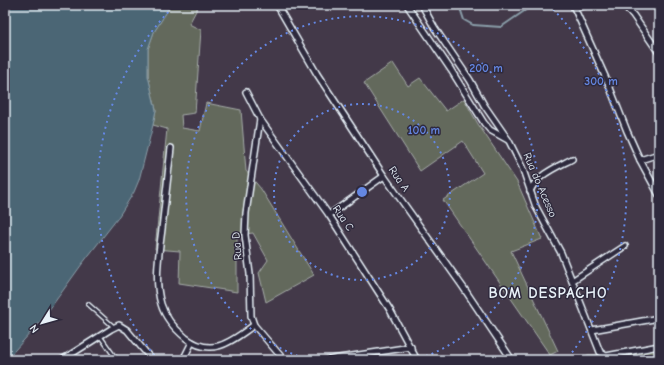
<svg xmlns="http://www.w3.org/2000/svg" width="664" height="365" font-family="'Comic Neue',sans-serif">
<rect width="100%" height="100%" fill="#433949"/>
<filter id="ink" filterUnits="userSpaceOnUse"><feTurbulence type="fractalNoise" baseFrequency=".025" numOctaves="2"/><feDisplacementMap in="SourceGraphic" scale="8" xChannelSelector="R" yChannelSelector="G"/><feConvolveMatrix kernelMatrix="1 2 1 2 8 2 1 2 1" color-interpolation-filters="sRGB"/></filter>
<g filter="url(#ink)">
<g fill="#64695b" stroke="#a6adaa">
<path d="M171,5H199L189,24L201,30L195,113L181,115L182,128L200,131L206,103L241,110L246,171L261,189L314,275L266,302L259,273L268,260L253,233L237,235V292L179,283L180,251L155,249L167,129L153,125L156,110L148,76V49L154,32Z"/>
<path d="M393,63L408,86L420,78L446,111L464,99L478,124L517,182L542,239L511,251L558,351L550,355L443,200L483,173L463,141L420,171L364,83Z"/>
<path d="M659,345V360H576L588,355H599Z"/>
</g>
<path fill="#4c6674" stroke="#8a9ea9" d="M5,5H171L154,32L148,49V76L156,110L153,125L139,180L134,192L117,219L82,264L41,321L6,360Z"/>
<g fill="none" stroke-linecap="round" stroke-linejoin="round">
<g stroke="#8a9ea9" stroke-width="2">
<path d="M459,5L464,20L473,25L501,27L533,5"/>
<path d="M657,5L659,6"/>
</g>
<g stroke="#e8f1f8" stroke-width="5.5">
<g id="lane">
<path d="M88,304L114,327"/>
<path d="M100,336L117,360"/>
</g>
</g>
<g stroke="#e8f1f8" stroke-width="8">
<g id="street">
<path d="M277,5L317,74L384,176L463,287L512,360"/>
<path d="M407,5L451,70L484,123L490,130L508,140"/>
<path d="M422,5L434,27L470,80L484,105L509,141L522,167L536,207L561,253L600,352L606,356L659,346"/>
<path d="M573,5L608,83L627,131L640,160L659,195"/>
<path d="M623,5L633,15L659,53"/>
<path d="M574,8L586,5"/>
<path d="M246,92L260,119L329,215L390,310L417,360"/>
<path d="M260,119L246,213L245,235L250,274L251,316L254,325L284,360"/>
<path d="M171,148C168,175 165,202 162,229C159,254 154,280 161,304C165,318 175,329 186,338C212,358 232,341 254,325"/>
<path d="M640,160L659,154"/>
<path d="M530,191C538,174 557,167 572,159"/>
<path d="M329,215L384,176"/>
<path d="M572,281L625,246"/>
<path d="M592,330L659,318"/>
<path d="M62,360L111,329L119,325L127,330L152,360"/>
<path d="M183,360L192,342"/>
<path d="M326,360L411,347"/>
</g>
</g>
<use href="#lane" stroke="#2f2a3d" stroke-width="2.5"/>
<use href="#street" stroke="#2f2a3d" stroke-width="5"/>
</g>
</g>
<g fill="none" stroke="#6487e3" stroke-width="2" stroke-dasharray="2 4">
<circle cx="362" cy="192" r="88"/>
<path d="M309 360A176 176 0 1 1 415 360"/>
<path d="M158 360A264 264 0 0 1 175 5M549 5A264 264 0 0 1 566 360"/>
</g>
<g text-anchor="middle" dominant-baseline="central" stroke-width="3" stroke-linejoin="round" paint-order="stroke">
<g font-size="11" fill="#e8f1f8" stroke="#2f2a3d">
<text transform="translate(399 179) rotate(55)">Rua A</text>
<text transform="translate(540 185) rotate(67)">Rua do Acesso</text>
<text transform="translate(343 218) rotate(56)">Rua C</text>
<text transform="translate(237 246) rotate(-95)">Rua D</text>
</g>
<g font-size="15" font-weight="bold" letter-spacing="1" fill="#e8f1f8" stroke="#2f2a3d">
<text x="548" y="293">BOM DESPACHO</text>
</g>
</g>
<circle cx="362" cy="192" r="6" fill="#6487e3" stroke="#2f2a3d" stroke-width="2"/>
<g font-size="12" text-anchor="middle" font-weight="bold" fill="#6487e3" stroke="#2f2a3d" stroke-width="3" stroke-linejoin="round" paint-order="stroke">
<text x="486" y="72">200 m</text>
<text x="601" y="85">300 m</text>
<text x="424" y="134">100 m</text>
</g>
<rect width="664" height="365" fill="none" stroke="#2f2a3d" stroke-width="20"/>
<rect x="10" y="10" width="644" height="345" fill="none" stroke="#e8f1f8" stroke-width="1.5" filter="url(#ink)"/>
<g transform="translate(42 323) rotate(233)" stroke="#2f2a3d" stroke-width="3" paint-order="stroke">
<path d="M0-3L7 15L0 10L-7 15Z" fill="#e8f1f8"/>
<text y="-6" font-size="11" font-weight="bold" text-anchor="middle" fill="#e8f1f8">N</text>
</g>
</svg>
